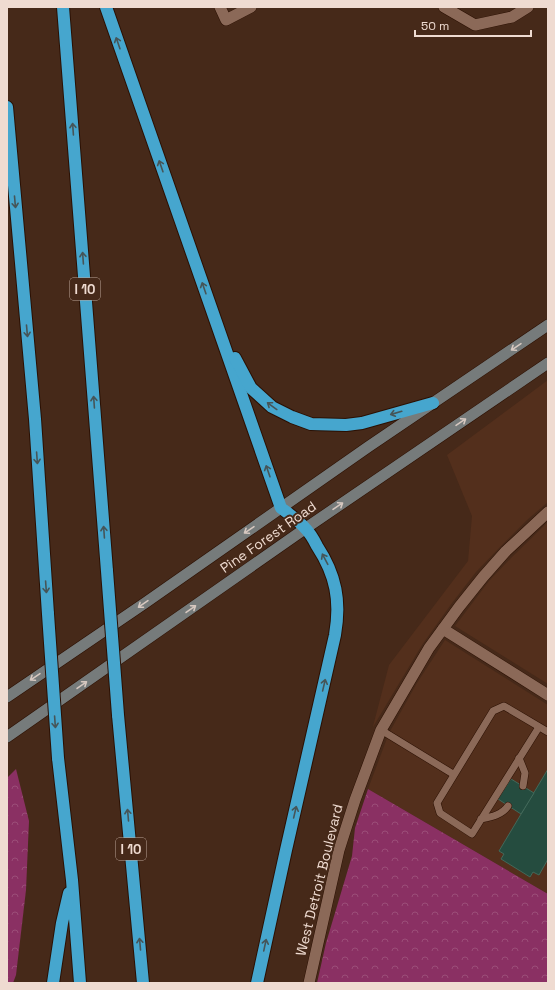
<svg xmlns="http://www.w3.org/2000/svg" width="555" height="990" font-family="'Space Grotesk',sans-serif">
<defs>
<pattern id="forest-crowns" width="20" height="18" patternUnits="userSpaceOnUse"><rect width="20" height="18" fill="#8a3063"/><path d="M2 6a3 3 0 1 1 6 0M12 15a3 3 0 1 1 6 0" fill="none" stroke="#9b4d78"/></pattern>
</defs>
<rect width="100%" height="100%" fill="#462919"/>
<g fill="#532f1c">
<path d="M548,380V502L527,520L500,547L476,572L452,603L422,645L373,727L371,734L389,665L468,561L472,516L447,455Z"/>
<path d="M548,522V684L455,626L489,581L512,557Z"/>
<path d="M445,640L548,705V894L368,789L389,733L417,683Z"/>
</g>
<g fill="url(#forest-crowns)">
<path d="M16,769L29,821L26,890L16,975L13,983H7V778Z"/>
<path d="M368,789L548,894V983H317L326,943L352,856L355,828Z"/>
</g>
<g fill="#254c3f" stroke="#42695a">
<path d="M548,769V859L539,875L533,872L530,877L501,859L504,854L499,851Z"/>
<path d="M511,779L534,793L521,814L498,799Z"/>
</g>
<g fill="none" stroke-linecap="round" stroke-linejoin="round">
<g stroke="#2b1003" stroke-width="8">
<g id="service">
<path d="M539,727L472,834L440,813L437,803L493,711L504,706L548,732"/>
<path d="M381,730L453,774"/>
<path d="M519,758L525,773L523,786"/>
<path d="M481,819C491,817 502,815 508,806"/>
</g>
</g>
<g stroke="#2b1003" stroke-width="12">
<g id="minor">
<path d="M220,7L226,20L251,7"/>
<path d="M444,7L475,25L512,17L528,7"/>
<path d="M443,629L548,695"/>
</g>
</g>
<g stroke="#2b1003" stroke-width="12">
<path id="tertiary" d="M309,983L339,850L355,800L381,730L429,648L459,607L483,577L506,551L548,512"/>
</g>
<g stroke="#2b1003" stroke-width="12">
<g id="secondary">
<path d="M7,697L145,603L368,447L548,325"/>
<path d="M7,737L306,528L548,363"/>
</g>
</g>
<g stroke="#2b1003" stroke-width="14">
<g id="motorway">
<path d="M63,7L107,571"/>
<path d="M106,7L281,508C289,514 298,520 305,528C310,533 314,540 317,546C336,575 341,601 335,635L286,850L257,983"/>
<path d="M7,107L35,419L48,614"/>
<path d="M235,358L251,388L272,407L292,417L311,424L346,425L362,423L433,403"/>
<path d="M118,715L143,983"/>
<path d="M58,758L72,880L80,983"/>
<path d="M53,983L62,923L69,893"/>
</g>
</g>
<use href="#service" stroke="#8b6958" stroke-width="7"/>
<use href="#minor" stroke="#8b6958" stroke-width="11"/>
<use href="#tertiary" stroke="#8b6958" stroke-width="11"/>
<use href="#secondary" stroke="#767b7b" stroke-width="11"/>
<use href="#motorway" stroke="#46a6ce" stroke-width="12"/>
<g stroke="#2b1003" stroke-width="14" stroke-linecap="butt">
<g id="motorway-bridge">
<path d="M107,571L118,715"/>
<path d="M48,614L58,758"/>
</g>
</g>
<use href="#motorway-bridge" stroke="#46a6ce" stroke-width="12"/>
</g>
<defs><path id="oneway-shaft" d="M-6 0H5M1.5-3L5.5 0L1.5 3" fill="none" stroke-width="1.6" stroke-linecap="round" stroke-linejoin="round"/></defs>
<g stroke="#465558">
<use href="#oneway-shaft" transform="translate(118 43) rotate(-109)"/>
<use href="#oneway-shaft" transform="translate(73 129) rotate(-94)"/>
<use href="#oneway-shaft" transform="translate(161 166) rotate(-109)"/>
<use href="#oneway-shaft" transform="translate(15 202) rotate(85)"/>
<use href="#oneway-shaft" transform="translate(83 258) rotate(-94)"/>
<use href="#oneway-shaft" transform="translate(204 288) rotate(-109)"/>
<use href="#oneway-shaft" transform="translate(27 331) rotate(85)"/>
<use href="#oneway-shaft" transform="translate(94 402) rotate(-94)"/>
<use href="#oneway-shaft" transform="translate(272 406) rotate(-144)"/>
<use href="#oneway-shaft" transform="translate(396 413) rotate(164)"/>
<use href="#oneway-shaft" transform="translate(37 458) rotate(86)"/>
<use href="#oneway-shaft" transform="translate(268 471) rotate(-109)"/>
<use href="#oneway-shaft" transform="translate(104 532) rotate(-94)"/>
<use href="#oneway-shaft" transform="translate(325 559) rotate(-118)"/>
<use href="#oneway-shaft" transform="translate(46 587) rotate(86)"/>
<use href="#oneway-shaft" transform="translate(324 685) rotate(-77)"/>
<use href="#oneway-shaft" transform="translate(55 722) rotate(86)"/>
<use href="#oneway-shaft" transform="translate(295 812) rotate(-77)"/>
<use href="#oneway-shaft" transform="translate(128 815) rotate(-95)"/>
<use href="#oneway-shaft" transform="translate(140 944) rotate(-95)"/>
<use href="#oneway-shaft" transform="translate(265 945) rotate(-78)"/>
</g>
<g stroke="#d7c8c0">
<use href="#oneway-shaft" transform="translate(516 347) rotate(146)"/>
<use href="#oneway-shaft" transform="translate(461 422) rotate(-34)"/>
<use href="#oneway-shaft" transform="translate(338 506) rotate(-34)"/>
<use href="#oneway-shaft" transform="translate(249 530) rotate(146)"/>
<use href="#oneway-shaft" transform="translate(143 604) rotate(145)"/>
<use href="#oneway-shaft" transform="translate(191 609) rotate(-35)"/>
<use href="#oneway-shaft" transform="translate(35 677) rotate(146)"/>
<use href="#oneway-shaft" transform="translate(82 685) rotate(-35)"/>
</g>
<g text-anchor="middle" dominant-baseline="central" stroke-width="4" stroke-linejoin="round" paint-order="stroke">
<g fill="#462919" stroke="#bca69a" stroke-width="1">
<rect x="70" y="278" width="30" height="22" rx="3"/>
<rect x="116" y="838" width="30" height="22" rx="3"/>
</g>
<g font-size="13" font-weight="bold" fill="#efdbd1">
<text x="85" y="289">I 10</text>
<text x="131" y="849">I 10</text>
</g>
<g font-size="14" fill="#efdbd1" stroke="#462919">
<text transform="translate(268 537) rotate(-35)">Pine Forest Road</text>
<text transform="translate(319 880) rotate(-76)">West Detroit Boulevard</text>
</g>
</g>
<rect width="555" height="990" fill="none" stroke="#efdbd1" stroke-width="16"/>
<path d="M415 30v6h116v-6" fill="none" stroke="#efdbd1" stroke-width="2"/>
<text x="421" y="30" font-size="12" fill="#efdbd1" stroke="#462919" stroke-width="3" paint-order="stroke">50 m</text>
</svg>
